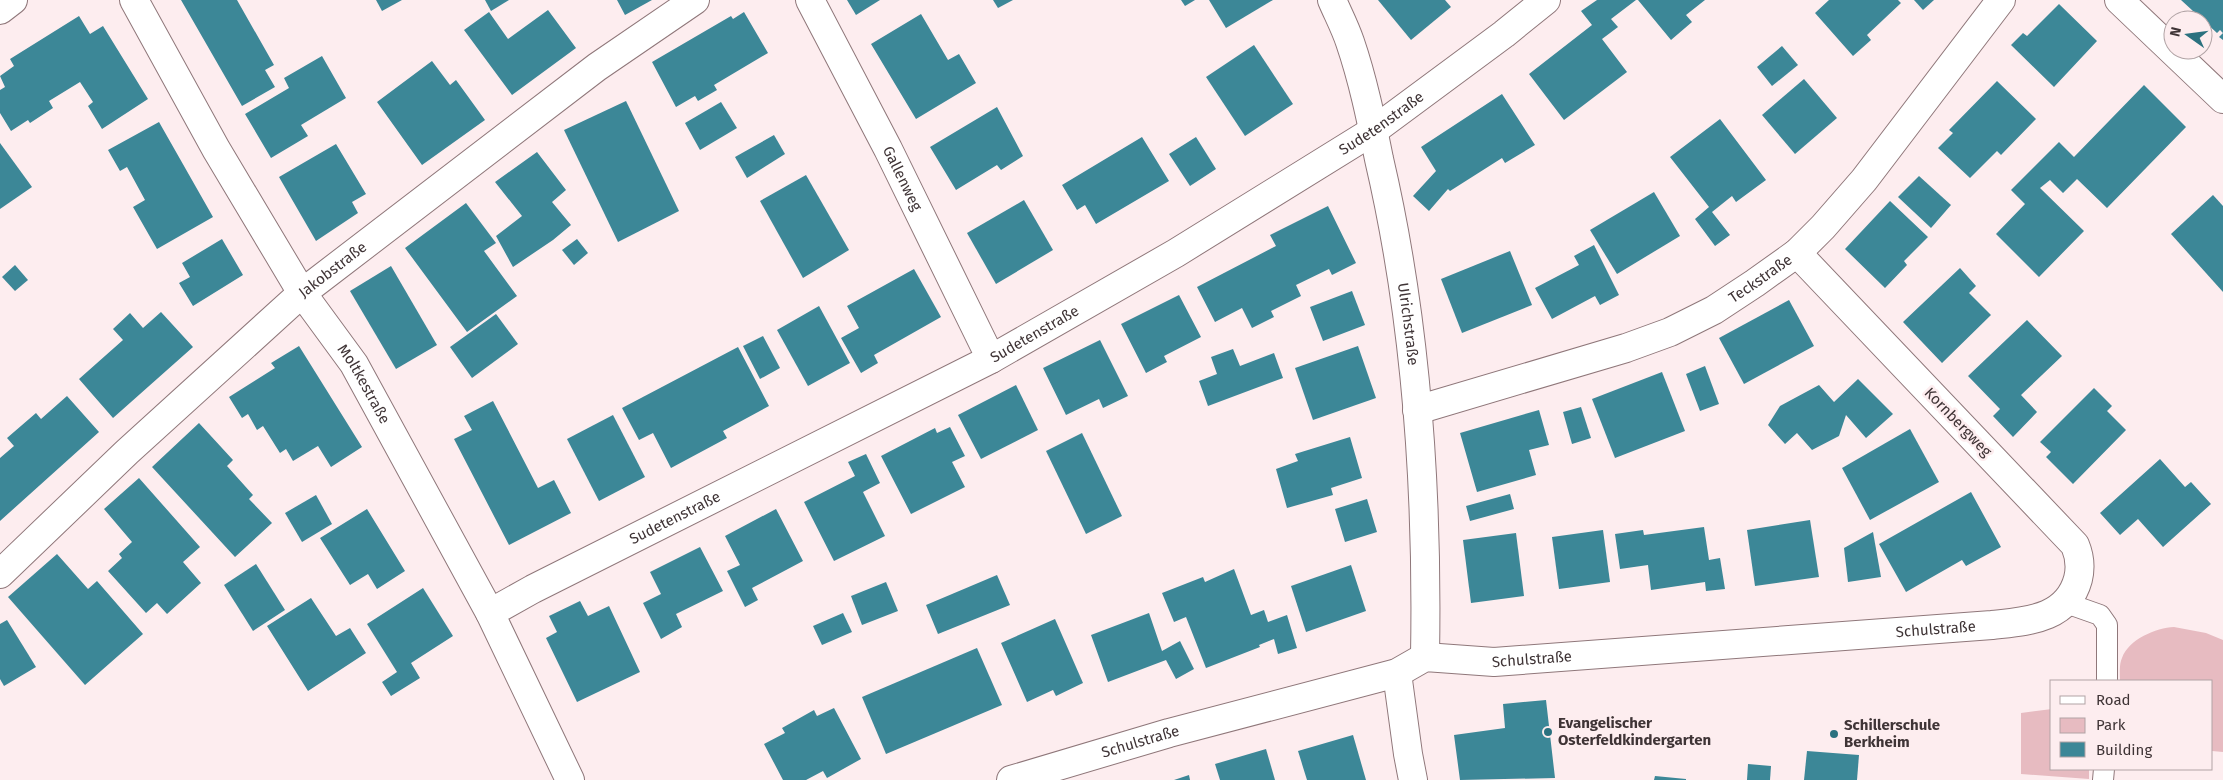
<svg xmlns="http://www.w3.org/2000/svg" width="2223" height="780" font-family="'Fira Sans',sans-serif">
<rect width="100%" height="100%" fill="#fdedef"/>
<g fill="#e7bbc1">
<path d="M2174,627L2206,633L2223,640V752L2212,751V681H2120C2120,674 2119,664 2122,658C2129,639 2156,628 2174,627Z"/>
<path d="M2052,709V769H2089V779L2021,774V713Z"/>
</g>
<g fill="#3c8797">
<path d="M181,0H237L274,65L265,70L275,87L242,106Z"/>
<path d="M376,0H402L382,11Z"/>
<path d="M485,0H509L491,11Z"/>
<path d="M617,0H652L625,15Z"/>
<path d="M847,0H880L856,15Z"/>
<path d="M993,0H1013L998,8Z"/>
<path d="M1181,0H1195L1185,6Z"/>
<path d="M1209,0H1273L1226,28Z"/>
<path d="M1378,0H1445L1451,7L1411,40Z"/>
<path d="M1597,0H1636L1611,19L1618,27L1602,39L1627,72L1564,120L1529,74L1592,25L1581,11Z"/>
<path d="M1638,0H1705L1686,15L1692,22L1671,40Z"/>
<path d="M1829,0H1898L1901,3L1867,35L1871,40L1853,56L1815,13Z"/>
<path d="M1914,0H1934L1923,10Z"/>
<path d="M2181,0H2223V40L2219,37L2223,33L2220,30L2217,33Z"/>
<path d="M2059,4L2097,41L2054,87L2011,45L2023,33L2027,36Z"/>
<path d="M548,10L576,48L512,95L464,30L489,12L508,39Z"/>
<path d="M744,12L768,53L714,85L717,90L698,101L695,96L676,107L652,62L731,16L733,19Z"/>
<path d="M921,14L948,60L959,54L976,83L916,119L871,44Z"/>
<path d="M79,16L90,34L103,26L148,99L102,129L88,106L93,102L80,82L49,101L53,108L30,123L28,120L11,131L0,113V90L5,87L0,76L14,66L10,59Z"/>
<path d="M1254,45L1293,104L1245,136L1206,77Z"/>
<path d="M1782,46L1798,65L1772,86L1757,67Z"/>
<path d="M322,56L346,98L301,125L308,136L271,158L245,114L289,88L284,78Z"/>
<path d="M432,61L450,85L456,80L485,120L422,165L377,102Z"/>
<path d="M1804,79L1837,118L1795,154L1762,115Z"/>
<path d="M1997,81L2036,119L2001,155L1997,151L1970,178L1938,148L1953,133L1949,130Z"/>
<path d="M2144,85L2186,127L2107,208L2077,179L2063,193L2050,180L2040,188L2084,231L2039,277L1996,234L2025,204L2011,190L2059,142L2074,157Z"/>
<path d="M1502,94L1535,145L1505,163L1502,158L1450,191L1448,189L1429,211L1413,196L1436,171L1421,147Z"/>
<path d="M626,101L679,211L618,242L564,130Z"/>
<path d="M721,102L737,128L700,150L685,123Z"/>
<path d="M997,107L1023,156L1001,170L997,165L956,190L930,147Z"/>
<path d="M1720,119L1766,180L1736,202L1732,196L1712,212L1730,235L1715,246L1695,219L1709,207L1670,157Z"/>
<path d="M159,122L213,217L157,249L133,207L145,200L127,167L120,171L108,150Z"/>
<path d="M774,135L785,154L747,178L735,157Z"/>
<path d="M1142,137L1169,181L1096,224L1085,205L1077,210L1062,185Z"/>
<path d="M1196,137L1216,169L1190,186L1169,154Z"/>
<path d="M0,143L32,187L0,209Z"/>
<path d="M336,144L366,194L352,202L358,213L316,241L279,177Z"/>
<path d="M537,152L566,190L552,202L571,225L553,240L513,267L496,236L522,216L495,182Z"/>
<path d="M806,175L849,250L803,278L760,201Z"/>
<path d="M1919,176L1951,205L1931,228L1898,197Z"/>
<path d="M1654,192L1680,236L1617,274L1590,230Z"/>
<path d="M2213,195L2223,206V292L2171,234Z"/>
<path d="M1024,200L1053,250L996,284L967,233Z"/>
<path d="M1890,201L1928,237L1904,261L1907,265L1885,288L1845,249Z"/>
<path d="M466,203L496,243L484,251L517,296L467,332L405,248Z"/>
<path d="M1328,206L1356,263L1332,275L1329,269L1296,285L1301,296L1271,311L1274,317L1252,328L1242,308L1215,322L1197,287L1276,246L1270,235Z"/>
<path d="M222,239L243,275L193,306L179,283L190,277L182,263Z"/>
<path d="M577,239L588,253L574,265L562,250Z"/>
<path d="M1594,245L1619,295L1600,305L1595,296L1552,319L1535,288L1579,265L1574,256Z"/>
<path d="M1510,251L1532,305L1462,333L1441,279Z"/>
<path d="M15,265L28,280L15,291L2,277Z"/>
<path d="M391,266L437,345L396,369L350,291Z"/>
<path d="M1960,268L1976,286L1969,293L1991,315L1942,363L1903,322Z"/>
<path d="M914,269L941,317L874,355L878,363L861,373L841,338L859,328L847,306Z"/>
<path d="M1352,291L1365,325L1323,341L1310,307Z"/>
<path d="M1179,295L1201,337L1164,356L1167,362L1146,373L1121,324Z"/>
<path d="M1789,300L1814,346L1744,384L1719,338Z"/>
<path d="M819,306L850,363L808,386L777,330Z"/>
<path d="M161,312L193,347L113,418L79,379L123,340L113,329L130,313L143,328Z"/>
<path d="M496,314L518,344L472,378L450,347Z"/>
<path d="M2027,320L2062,356L2021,395L2037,412L2013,437L1993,416L2000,409L1968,376Z"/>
<path d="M763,336L780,368L760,379L743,346Z"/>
<path d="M1100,340L1128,396L1103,408L1099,399L1066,415L1043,368Z"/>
<path d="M299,346L362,447L331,467L318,446L293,461L286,449L280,453L263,426L257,430L248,414L242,418L229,397L275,368L271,363Z"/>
<path d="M1358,346L1376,398L1313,420L1295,368Z"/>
<path d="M738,347L769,406L723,431L727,438L671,468L653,433L639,440L622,408Z"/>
<path d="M1233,349L1240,366L1274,353L1283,378L1208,406L1199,381L1217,374L1211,357Z"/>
<path d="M1705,366L1719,404L1700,411L1686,374Z"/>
<path d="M1662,372L1685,431L1615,458L1592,399Z"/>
<path d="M1858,379L1893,414L1866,438L1846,415L1839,436L1812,450L1797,433L1785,444L1768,425L1780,406L1819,385L1834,402Z"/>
<path d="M1016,385L1038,430L981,459L958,415Z"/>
<path d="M2094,388L2112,406L2107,411L2126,430L2073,484L2046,457L2051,452L2040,442Z"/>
<path d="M67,396L99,432L0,521V458L14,446L7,438L36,413L41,419Z"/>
<path d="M493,401L538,488L554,480L571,513L509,545L454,439L472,430L464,416Z"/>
<path d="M1581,407L1591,438L1572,444L1563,412Z"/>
<path d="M1539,410L1549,445L1529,450L1536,475L1477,492L1460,433Z"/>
<path d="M613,415L645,477L599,501L567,439Z"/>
<path d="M199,423L233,460L227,466L253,495L249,499L272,523L235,557L152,467Z"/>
<path d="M950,427L965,456L952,462L965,487L911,514L881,456L935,428L937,433Z"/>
<path d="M1910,429L1939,482L1870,520L1842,468Z"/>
<path d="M1082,433L1122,516L1086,534L1046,451Z"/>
<path d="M1350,437L1362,478L1331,488L1333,495L1287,508L1276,469L1298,461L1295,454Z"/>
<path d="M866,454L880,483L863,492L885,536L834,561L804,502L855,476L848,462Z"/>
<path d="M2160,459L2185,487L2191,482L2211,504L2163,547L2138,519L2120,535L2100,513Z"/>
<path d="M139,478L200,547L183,562L201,583L167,614L157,603L146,613L108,571L122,558L119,554L132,542L104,509Z"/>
<path d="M1971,492L2001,547L1966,566L1962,560L1906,592L1879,544Z"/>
<path d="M1510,494L1514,509L1470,521L1466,506Z"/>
<path d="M316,495L332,524L302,542L285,513Z"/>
<path d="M1367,499L1377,532L1345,542L1335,509Z"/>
<path d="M367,509L405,571L377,589L368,574L350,585L320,538Z"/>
<path d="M776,509L803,561L752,588L758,600L745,607L727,571L740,565L725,536Z"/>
<path d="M1810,520L1819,577L1755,586L1747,530Z"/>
<path d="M1704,527L1709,560L1720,558L1725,589L1706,591L1705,582L1651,590L1648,565L1620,569L1615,534L1643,530L1644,535Z"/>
<path d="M1603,530L1610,582L1559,589L1552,537Z"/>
<path d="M1873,532L1881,577L1848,582L1844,548Z"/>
<path d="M1516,533L1524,596L1471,603L1463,540Z"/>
<path d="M700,547L723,591L676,614L682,627L661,639L643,603L661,594L650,572Z"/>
<path d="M57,554L88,589L97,581L143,634L85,685L8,597Z"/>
<path d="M256,564L285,610L253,631L224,585Z"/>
<path d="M1351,565L1366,611L1306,632L1291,586Z"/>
<path d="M1234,569L1251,615L1264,610L1268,622L1287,615L1297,648L1278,654L1274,639L1259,645L1260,647L1206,668L1186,617L1174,622L1162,593L1203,577L1205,582Z"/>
<path d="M997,575L1010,605L938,634L926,605Z"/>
<path d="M886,582L898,611L862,625L851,596Z"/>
<path d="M423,588L453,636L411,663L420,678L391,696L382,682L397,672L367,624Z"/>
<path d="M311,598L336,636L350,628L366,653L308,691L267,626Z"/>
<path d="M580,601L588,616L609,606L640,672L577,702L546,638L557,632L549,616Z"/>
<path d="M843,613L852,632L822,645L813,626Z"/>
<path d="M1149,613L1162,651L1180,641L1194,669L1176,679L1166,660L1108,682L1091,635Z"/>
<path d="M1055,619L1083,683L1056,696L1053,690L1027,702L1001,643Z"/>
<path d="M7,620L36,667L4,686L0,679V624Z"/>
<path d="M977,648L1002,705L886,754L862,697Z"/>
<path d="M1546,700L1555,778L1460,780L1454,735L1505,728L1503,704Z"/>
<path d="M834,708L861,759L827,778L823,771L806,780H783L764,744L785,733L782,728L814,710L817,716Z"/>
<path d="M1353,735L1366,780H1307L1298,751Z"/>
<path d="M1266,749L1275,780H1220L1215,764Z"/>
<path d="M1807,751L1859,755L1857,780H1804Z"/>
<path d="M1748,764L1771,766L1770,780H1747Z"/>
<path d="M1189,775L1190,780H1174Z"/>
<path d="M1655,776L1686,779V780H1654Z"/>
</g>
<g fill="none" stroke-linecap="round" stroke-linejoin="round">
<g stroke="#8f777a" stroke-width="22">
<g id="service">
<path d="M2066,603L2100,615L2107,625V681"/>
<path d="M2103,780L2104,769"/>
</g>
</g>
<g stroke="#8f777a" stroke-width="30">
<g id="minor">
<path id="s1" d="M134,0L216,149L302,293L354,364L490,613L570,780"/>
<path id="s2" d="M810,0L888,149L991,359"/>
<path id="s3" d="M1332,0C1338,14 1345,27 1350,42C1363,80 1371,119 1379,159C1417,322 1428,490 1425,657"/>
<path d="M2119,0L2223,99"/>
<path d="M0,10L13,0"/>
<path id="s4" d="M1417,410L1626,348L1670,332L1714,310L1755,283L1797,253L1823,227L1864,180L2001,0"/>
<path id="s5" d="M0,574L127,452L302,293L597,67L695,0"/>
<path id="s6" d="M490,613L533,589L991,359L1176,253L1373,131L1504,34L1546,0"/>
<path d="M1397,673L1408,754L1413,780"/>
<path id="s7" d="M1011,780L1169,733L1397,673L1425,657L1494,662L1992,625C2026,621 2067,620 2078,579C2081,567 2080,557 2075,545L1797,253"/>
</g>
</g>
<use href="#service" stroke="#fff" stroke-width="20"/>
<use href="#minor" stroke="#fff" stroke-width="28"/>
</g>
<g fill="#2b717f" stroke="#fdedef" stroke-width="2">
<circle cx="1548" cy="732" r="5"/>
<circle cx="1834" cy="734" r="5"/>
</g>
<g text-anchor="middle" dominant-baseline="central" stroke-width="5" stroke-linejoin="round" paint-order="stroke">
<g font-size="15" fill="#3f3436" stroke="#fdedef">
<text stroke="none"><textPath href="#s6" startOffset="1018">Sudetenstraße</textPath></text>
<text stroke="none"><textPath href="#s2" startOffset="201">Gallenweg</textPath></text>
<text stroke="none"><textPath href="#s5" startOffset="451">Jakobstraße</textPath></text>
<text stroke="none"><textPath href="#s4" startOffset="370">Teckstraße</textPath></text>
<text stroke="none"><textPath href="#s3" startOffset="334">Ulrichstraße</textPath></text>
<text stroke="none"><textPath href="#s6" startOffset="612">Sudetenstraße</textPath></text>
<text stroke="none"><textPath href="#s1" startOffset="448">Moltkestraße</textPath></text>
<text transform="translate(1958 422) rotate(46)">Kornbergweg</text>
<text stroke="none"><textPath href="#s6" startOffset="208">Sudetenstraße</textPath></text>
<text stroke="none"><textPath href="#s7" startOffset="945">Schulstraße</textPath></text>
<text stroke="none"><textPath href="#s7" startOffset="540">Schulstraße</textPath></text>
<text stroke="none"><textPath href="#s7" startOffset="135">Schulstraße</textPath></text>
</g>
<g font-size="15" font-weight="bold" fill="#3f3436" stroke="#fdedef" text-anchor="start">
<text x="1558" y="723">Evangelischer<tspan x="1558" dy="17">Osterfeldkindergarten</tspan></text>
<text x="1844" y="725">Schillerschule<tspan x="1844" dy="17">Berkheim</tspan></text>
</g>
</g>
<rect x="2050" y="680" width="162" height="90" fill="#fdedef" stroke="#b1a3a5"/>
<rect x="2060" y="696" width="25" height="8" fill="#ffffff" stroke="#b1a3a5"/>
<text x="2096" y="705" font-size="15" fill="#3f3436">Road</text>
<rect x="2060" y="718" width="25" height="15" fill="#e7bbc1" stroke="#b1a3a5"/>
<text x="2096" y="730" font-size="15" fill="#3f3436">Park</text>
<rect x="2060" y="742" width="25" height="15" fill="#3c8797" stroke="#b1a3a5"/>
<text x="2096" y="755" font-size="15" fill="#3f3436">Building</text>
<g transform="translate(2188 35) rotate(284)"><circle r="24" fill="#fdedef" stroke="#b1a3a5"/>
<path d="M0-4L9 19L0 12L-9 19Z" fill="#2b717f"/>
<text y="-8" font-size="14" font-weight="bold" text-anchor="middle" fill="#3f3436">N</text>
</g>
</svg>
